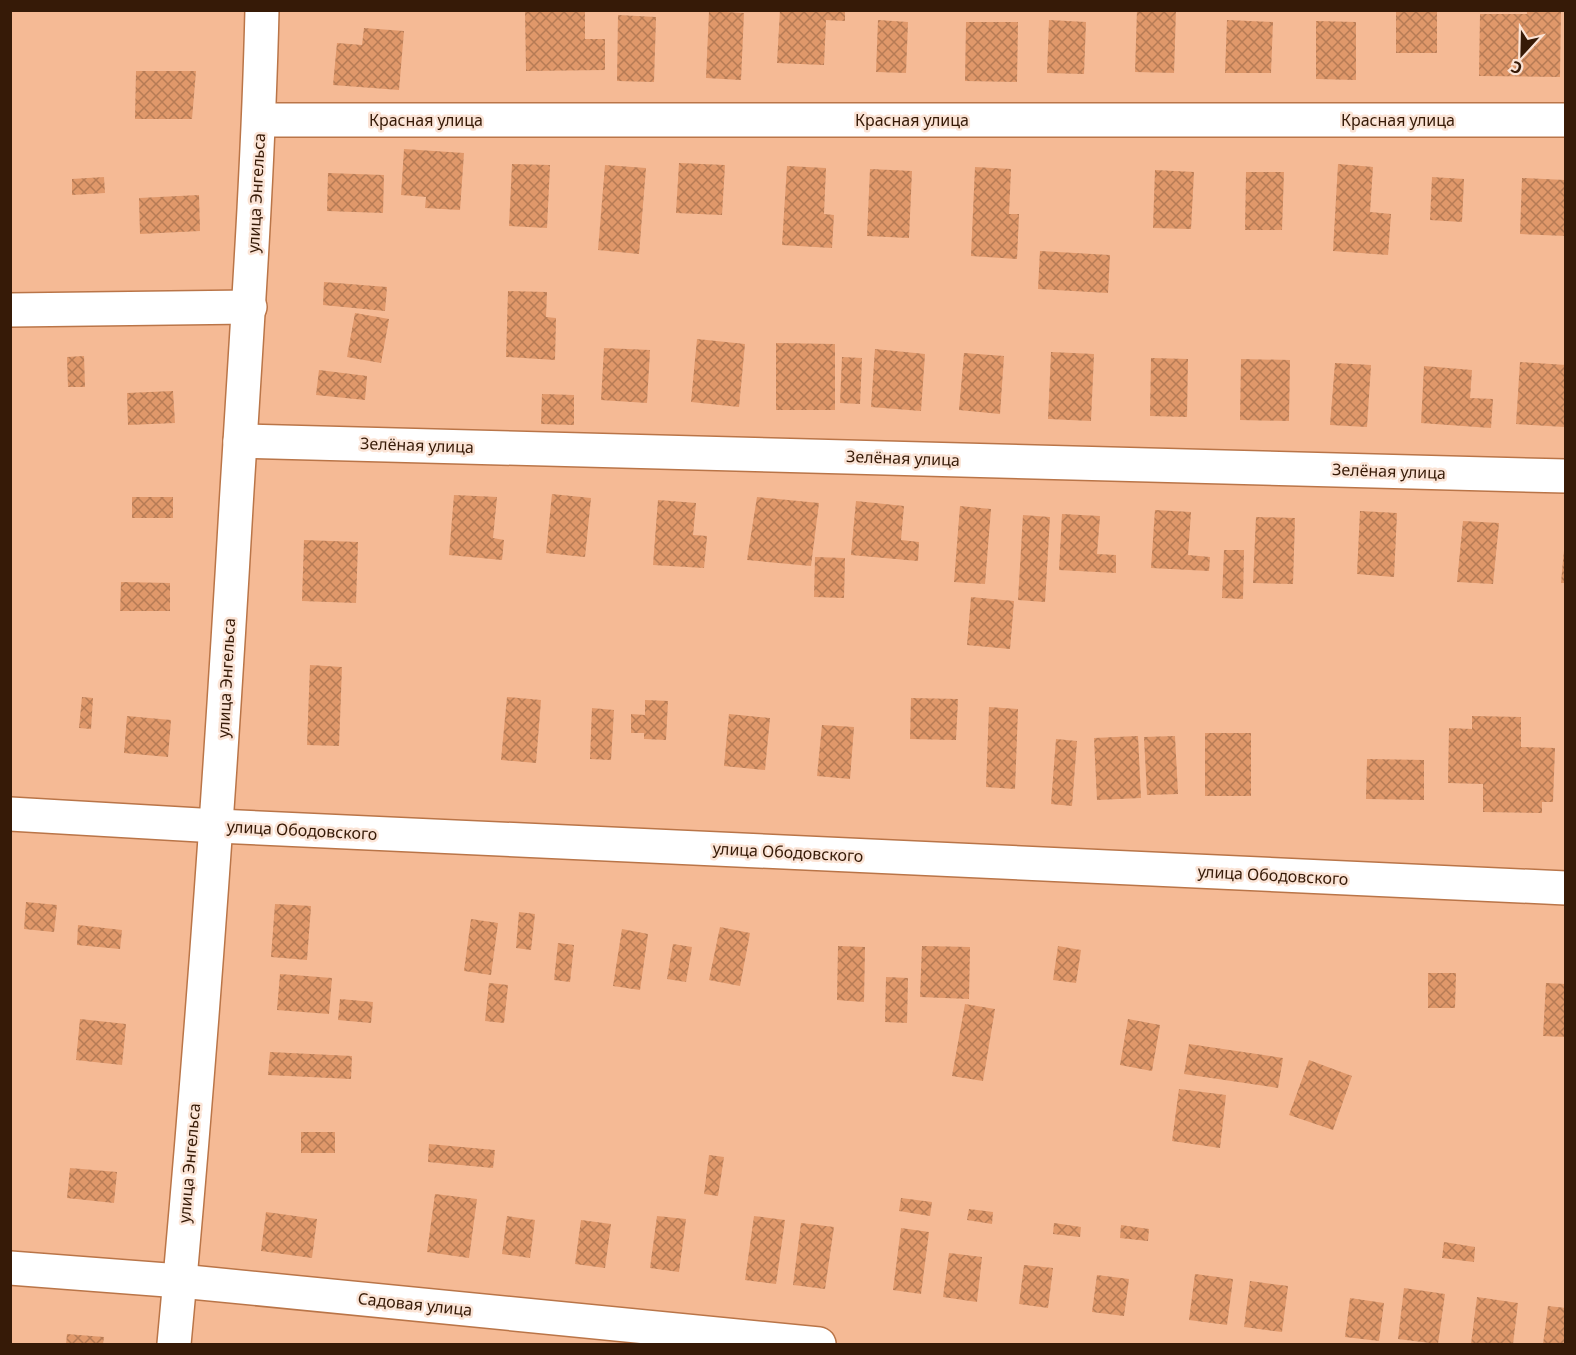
<svg xmlns="http://www.w3.org/2000/svg" width="1576" height="1355" font-family="'Noto Sans',sans-serif">
<defs>
<pattern id="building-cross-hatch" width="8" height="8" patternUnits="userSpaceOnUse" patternTransform="scale(1.5)"><rect width="8" height="8" fill="#e0986a"/><path d="M0 0l8 8M0 8l8-8" fill="none" stroke="#b67b55"/></pattern>
</defs>
<rect width="100%" height="100%" fill="#f5ba95"/>
<g fill="url(#building-cross-hatch)">
<path d="M525,10H585V39H605V70L526,71Z"/>
<path d="M780,10H845V21L826,20L824,65L777,63Z"/>
<path d="M1137,10H1176L1174,73L1135,72Z"/>
<rect x="1396" y="10" width="41" height="43"/>
<path d="M1527,10H1561L1560,77L1479,76L1480,14H1527Z"/>
<path d="M709,11L744,13L741,80L706,78Z"/>
<path d="M618,15L656,17L654,82L617,81Z"/>
<path d="M878,20L908,22L906,73L876,72Z"/>
<path d="M1049,20L1086,22L1084,74L1047,73Z"/>
<path d="M1227,20L1273,22L1271,73H1225Z"/>
<path d="M1316,21L1356,22V80L1316,79Z"/>
<path d="M966,22H1018L1017,82L965,81Z"/>
<path d="M364,28L404,31L399,90L333,85L337,43L362,45Z"/>
<path d="M136,71H196L192,119H135Z"/>
<path d="M404,149L464,153L460,210L425,208L426,197L401,195Z"/>
<path d="M679,163L725,165L722,215L676,213Z"/>
<path d="M512,164L550,165L547,228L509,226Z"/>
<path d="M1338,164L1373,167L1370,212L1391,214L1388,255L1333,251Z"/>
<path d="M605,165L646,168L639,254L598,250Z"/>
<path d="M787,166L826,168L824,214L834,215L832,248L782,245Z"/>
<path d="M975,167L1011,169L1009,214H1019L1017,259L971,256Z"/>
<path d="M870,169L912,171L909,238L867,236Z"/>
<path d="M1155,170L1194,172L1191,229L1153,228Z"/>
<path d="M1246,172H1284L1282,230H1245Z"/>
<path d="M328,173L384,175L383,213L327,211Z"/>
<path d="M104,177L105,193L72,195V179Z"/>
<path d="M1432,177L1464,179L1462,222L1430,220Z"/>
<path d="M1522,178L1565,180L1566,236L1520,234Z"/>
<path d="M199,195L200,231L140,234L139,198Z"/>
<path d="M1040,251L1110,255L1108,293L1038,289Z"/>
<path d="M324,282L387,287L385,311L323,305Z"/>
<path d="M508,291L547,292L546,317L556,318L555,360L506,357Z"/>
<path d="M355,313L389,319L381,363L347,357Z"/>
<path d="M697,339L745,344L739,407L691,402Z"/>
<path d="M776,343L835,344V410H776Z"/>
<path d="M604,348L650,350L647,403L601,400Z"/>
<path d="M875,349L925,354L921,411L871,407Z"/>
<path d="M1051,352L1094,354L1091,421L1048,419Z"/>
<path d="M964,353L1004,356L1000,414L959,410Z"/>
<path d="M84,356L85,387H68L67,357Z"/>
<path d="M842,357L862,358L860,404L840,403Z"/>
<path d="M1151,358L1188,359L1187,417L1150,416Z"/>
<path d="M1241,359L1290,360L1289,421L1240,420Z"/>
<path d="M1520,362L1566,365L1564,427L1516,424Z"/>
<path d="M1335,363L1371,365L1367,427L1330,425Z"/>
<path d="M1424,366L1472,370L1470,398L1493,399L1491,428L1421,423Z"/>
<path d="M319,370L367,376L365,400L316,395Z"/>
<path d="M173,391L175,423L128,425L127,393Z"/>
<path d="M542,394L574,395V425L541,424Z"/>
<path d="M552,494L591,498L585,557L546,553Z"/>
<path d="M454,495L497,497L493,538L504,540L502,560L449,555Z"/>
<rect x="132" y="497" width="41" height="21"/>
<path d="M757,497L819,503L811,566L747,560Z"/>
<path d="M658,500L696,503L693,535L707,536L704,568L653,565Z"/>
<path d="M856,501L904,506L901,540L919,542L918,561L851,555Z"/>
<path d="M960,506L991,509L985,584L954,582Z"/>
<path d="M1155,510L1191,512L1188,555L1210,557L1209,571L1151,568Z"/>
<path d="M1360,511L1397,513L1394,577L1357,574Z"/>
<path d="M1062,514L1100,516L1097,554L1116,555V573L1059,570Z"/>
<path d="M1023,515L1050,517L1045,602L1018,600Z"/>
<path d="M1256,517L1295,518L1293,584L1253,583Z"/>
<path d="M1463,521L1499,523L1493,584L1457,582Z"/>
<path d="M304,540L358,542L356,603L302,601Z"/>
<path d="M1224,550H1244L1243,599L1222,598Z"/>
<path d="M1564,550H1566V583H1561Z"/>
<path d="M815,557L845,558L844,598L814,597Z"/>
<path d="M121,582L170,583V611H120Z"/>
<path d="M971,597L1014,601L1010,649L967,645Z"/>
<path d="M310,665L342,667L339,746L307,745Z"/>
<path d="M82,697L93,698L91,729L79,728Z"/>
<path d="M507,697L541,700L536,763L501,760Z"/>
<path d="M911,698L958,699L956,740L910,739Z"/>
<path d="M645,700L668,701L666,740L644,739V733H631V714L645,715Z"/>
<path d="M989,707L1018,709L1015,789L986,787Z"/>
<path d="M592,708L614,710L611,760L590,759Z"/>
<path d="M729,714L770,718L765,770L724,766Z"/>
<path d="M127,716L171,720L168,757L124,753Z"/>
<path d="M1472,716L1521,717V747L1555,748L1553,802H1542V813L1483,812V784L1448,783L1449,728L1472,729Z"/>
<path d="M822,725L854,727L850,779L817,776Z"/>
<rect x="1205" y="733" width="46" height="63"/>
<path d="M1138,736L1141,798L1097,800L1094,738Z"/>
<path d="M1175,736L1178,794L1147,795L1144,737Z"/>
<path d="M1056,739L1077,741L1072,806L1051,804Z"/>
<path d="M1367,759L1424,760V800L1366,799Z"/>
<path d="M26,902L57,905L54,932L24,929Z"/>
<path d="M275,904L311,906L307,960L271,957Z"/>
<path d="M519,912L535,914L531,950L516,948Z"/>
<path d="M471,919L498,923L491,975L464,971Z"/>
<path d="M78,925L122,930L120,949L77,945Z"/>
<path d="M720,927L750,933L740,986L709,980Z"/>
<path d="M622,929L648,934L640,990L613,986Z"/>
<path d="M558,943L574,945L570,982L554,980Z"/>
<path d="M673,944L692,947L686,982L667,979Z"/>
<path d="M838,946L865,947L864,1002L837,1000Z"/>
<path d="M922,946L970,947L969,999L920,997Z"/>
<path d="M1058,946L1081,950L1076,983L1053,980Z"/>
<path d="M1428,973H1456L1455,1008H1428Z"/>
<path d="M280,974L332,978L329,1014L277,1010Z"/>
<path d="M886,977L908,978L907,1023L885,1022Z"/>
<path d="M489,983L508,985L504,1023L485,1021Z"/>
<path d="M1546,983L1566,984V1037L1543,1036Z"/>
<path d="M340,999L373,1002L371,1023L338,1020Z"/>
<path d="M965,1004L995,1009L983,1081L952,1076Z"/>
<path d="M80,1019L126,1024L122,1065L76,1060Z"/>
<path d="M1128,1019L1160,1025L1152,1071L1120,1065Z"/>
<path d="M1189,1044L1283,1058L1278,1088L1184,1074Z"/>
<path d="M270,1052L352,1056L351,1079L268,1075Z"/>
<path d="M1309,1060L1352,1076L1333,1130L1289,1115Z"/>
<path d="M1179,1089L1226,1095L1220,1148L1172,1141Z"/>
<rect x="301" y="1132" width="34" height="21"/>
<path d="M429,1144L495,1150L493,1168L428,1162Z"/>
<path d="M709,1155L724,1157L718,1196L704,1194Z"/>
<path d="M70,1168L117,1172L114,1203L67,1198Z"/>
<path d="M435,1194L477,1199L469,1258L427,1252Z"/>
<path d="M901,1198L932,1202L930,1216L899,1211Z"/>
<path d="M969,1209L993,1212L992,1224L967,1220Z"/>
<path d="M266,1212L317,1219L312,1258L261,1251Z"/>
<path d="M507,1216L535,1220L530,1258L502,1254Z"/>
<path d="M657,1216L686,1219L679,1272L650,1268Z"/>
<path d="M754,1216L785,1220L776,1284L745,1280Z"/>
<path d="M581,1220L611,1224L605,1268L575,1264Z"/>
<path d="M801,1223L834,1227L825,1289L793,1285Z"/>
<path d="M1054,1223L1081,1227L1080,1237L1053,1234Z"/>
<path d="M1121,1225L1149,1229L1148,1241L1120,1238Z"/>
<path d="M901,1228L929,1232L921,1294L893,1290Z"/>
<path d="M1444,1242L1475,1247L1474,1262L1442,1258Z"/>
<path d="M949,1253L982,1257L977,1302L943,1297Z"/>
<path d="M1024,1265L1053,1268L1048,1308L1019,1304Z"/>
<path d="M1195,1274L1233,1279L1227,1325L1189,1320Z"/>
<path d="M1097,1275L1129,1279L1124,1316L1092,1312Z"/>
<path d="M1250,1281L1288,1286L1282,1332L1244,1327Z"/>
<path d="M1404,1288L1445,1294L1438,1344L1398,1339Z"/>
<path d="M1477,1297L1518,1303L1513,1344H1471Z"/>
<path d="M1350,1298L1384,1303L1379,1341L1345,1337Z"/>
<path d="M1548,1306L1566,1308V1344H1543Z"/>
<path d="M67,1334L104,1337L103,1344H66Z"/>
</g>
<g fill="none" stroke-linecap="round" stroke-linejoin="round">
<g stroke="#ba7548" stroke-width="36">
<g id="minor">
<path d="M259,120H1566"/>
<path d="M10,310L250,307"/>
<path d="M240,441L1566,476"/>
<path d="M10,814L217,826L1566,888"/>
<path d="M10,1268L180,1281L819,1344"/>
</g>
</g>
<g stroke="#ba7548" stroke-width="36">
<path id="tertiary" d="M174,1344C200,1066 220,786 236,507C246,341 258,177 262,10"/>
</g>
<use href="#minor" stroke="#fff" stroke-width="33"/>
<use href="#tertiary" stroke="#fff" stroke-width="33"/>
</g>
<g text-anchor="middle" dominant-baseline="central" stroke-width="5" stroke-linejoin="round" paint-order="stroke">
<g font-size="16" fill="#361a07" stroke="#fbe4d6">
<text x="426" y="120">Красная улица</text>
<text x="912" y="120">Красная улица</text>
<text x="1398" y="120">Красная улица</text>
<text transform="translate(256 193) rotate(-87)">улица Энгельса</text>
<text transform="translate(417 445) rotate(2)">Зелёная улица</text>
<text transform="translate(903 458) rotate(2)">Зелёная улица</text>
<text transform="translate(1389 471) rotate(2)">Зелёная улица</text>
<text transform="translate(226 678) rotate(-87)">улица Энгельса</text>
<text transform="translate(302 830) rotate(3)">улица Ободовского</text>
<text transform="translate(788 852) rotate(3)">улица Ободовского</text>
<text transform="translate(1273 875) rotate(3)">улица Ободовского</text>
<text transform="translate(189 1163) rotate(-85)">улица Энгельса</text>
<text transform="translate(415 1304) rotate(6)">Садовая улица</text>
</g>
</g>
<rect width="1576" height="1355" fill="none" stroke="#361a07" stroke-width="24"/>
<g transform="translate(1522 54) rotate(202)" stroke="#fbe4d6" stroke-width="4.5" paint-order="stroke">
<path d="M0-4.5L10 22L0 15L-10 22Z" fill="#361a07"/>
<text y="-9" font-size="16" font-weight="bold" text-anchor="middle" fill="#361a07">С</text>
</g>
</svg>
